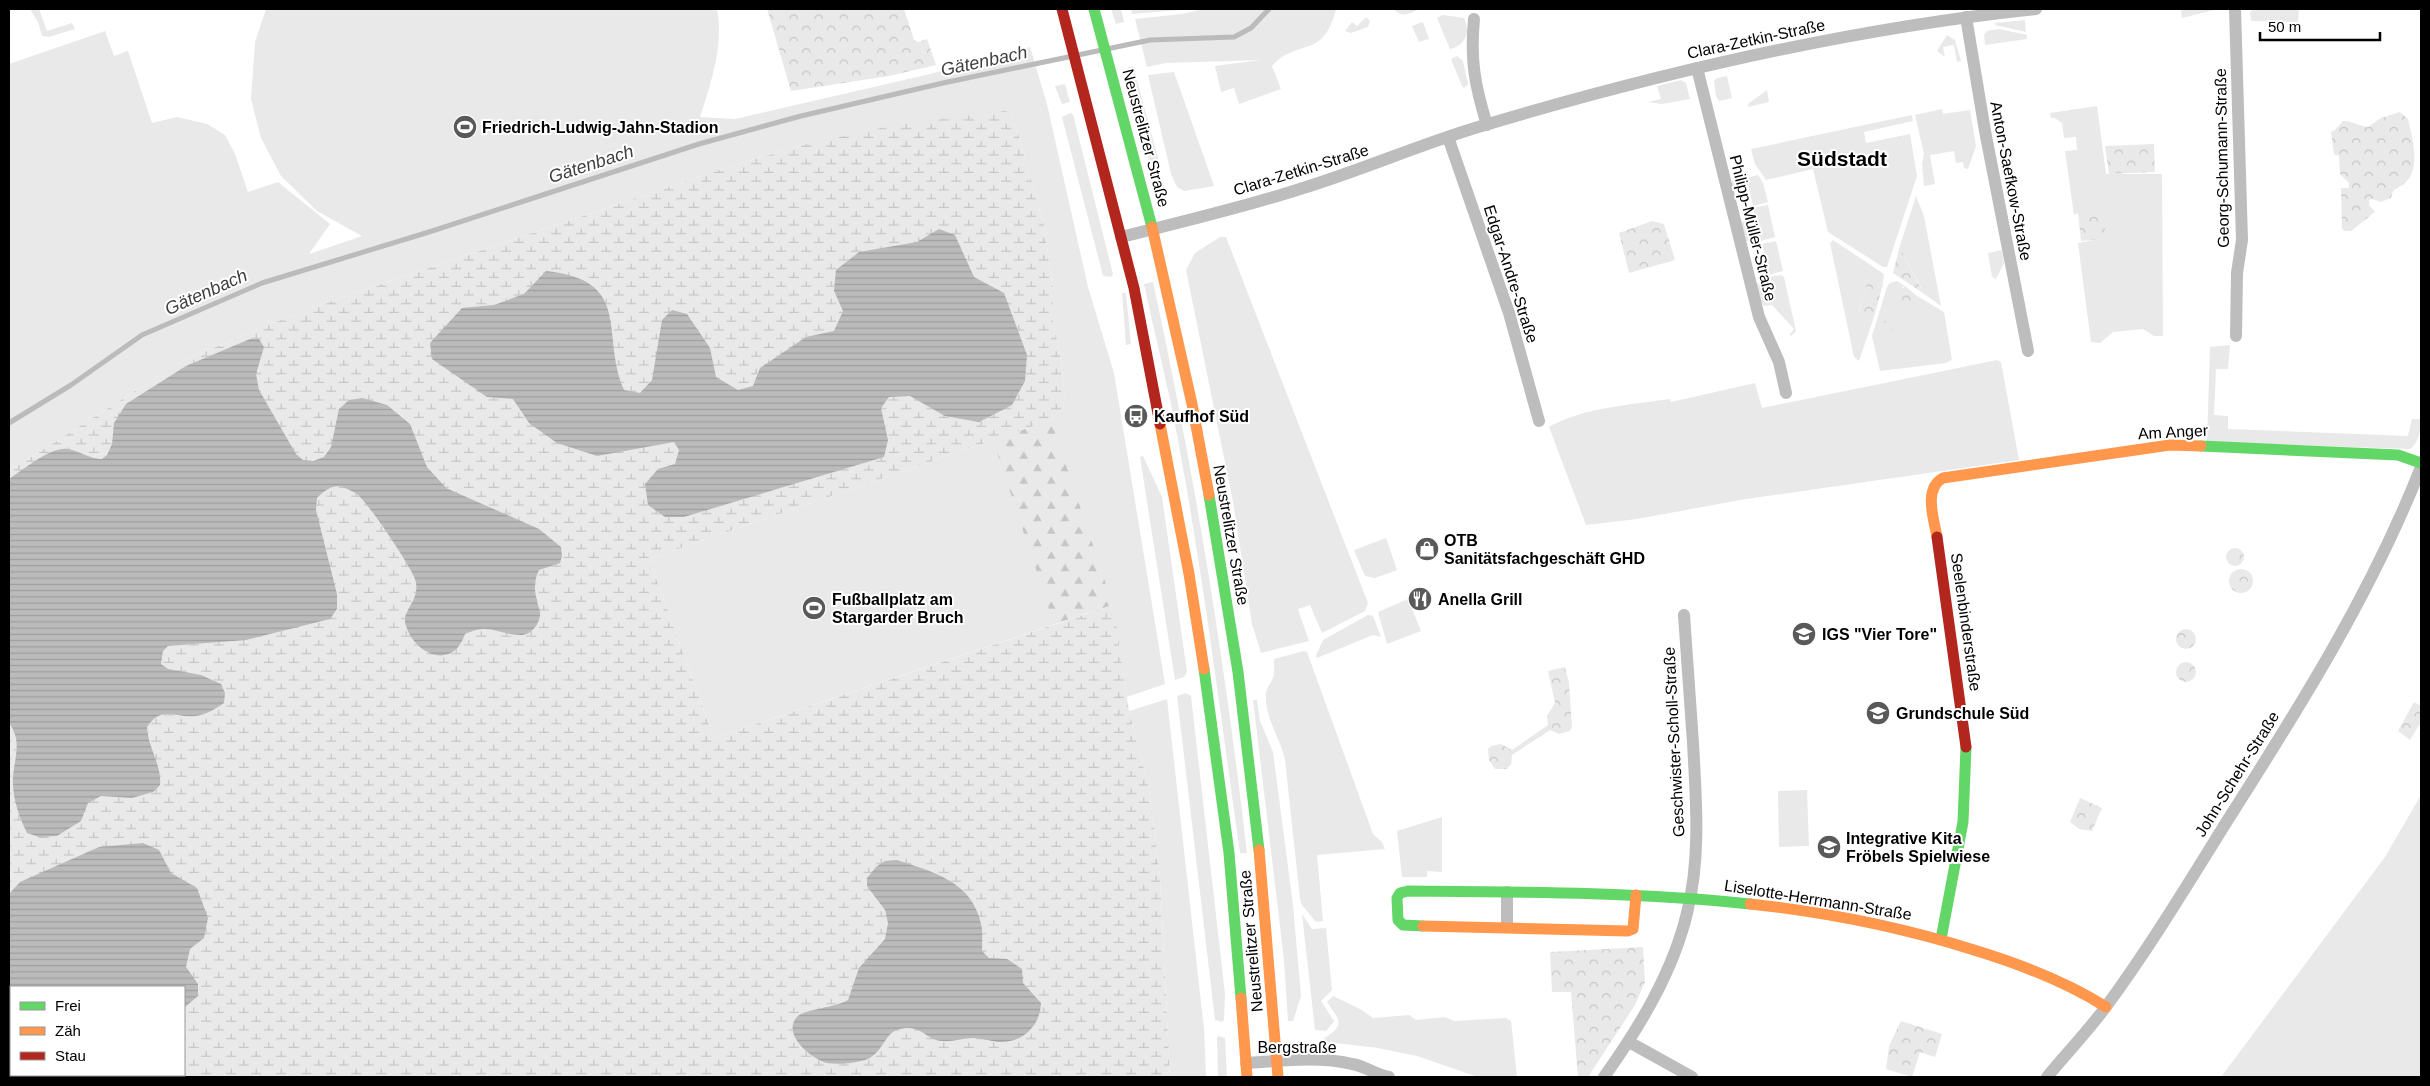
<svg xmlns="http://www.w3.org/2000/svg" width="2430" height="1086" font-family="Helvetica,sans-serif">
<defs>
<pattern id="forest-firs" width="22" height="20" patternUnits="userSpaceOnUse" patternTransform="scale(1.25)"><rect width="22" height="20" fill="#e9e9e9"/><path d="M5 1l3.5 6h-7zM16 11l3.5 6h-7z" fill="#c6c6c6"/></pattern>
<pattern id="wetland-marsh" width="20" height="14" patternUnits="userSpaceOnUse" patternTransform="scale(1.25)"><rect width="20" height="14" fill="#e9e9e9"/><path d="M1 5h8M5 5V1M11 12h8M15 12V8" fill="none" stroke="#c6c6c6"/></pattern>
<pattern id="park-crowns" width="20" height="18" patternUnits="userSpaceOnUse" patternTransform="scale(1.25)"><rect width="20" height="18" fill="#e9e9e9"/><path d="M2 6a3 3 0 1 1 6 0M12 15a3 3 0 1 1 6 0" fill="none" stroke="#c6c6c6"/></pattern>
<pattern id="water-rules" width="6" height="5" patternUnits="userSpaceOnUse" patternTransform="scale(1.25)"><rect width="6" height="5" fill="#bbb"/><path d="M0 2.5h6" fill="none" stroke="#9f9f9f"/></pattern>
</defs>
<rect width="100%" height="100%" fill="#fff"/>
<g fill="#e9e9e9">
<path d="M30,9H39L47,31L72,23L75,29L49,37L42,36L38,22Z"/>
<path d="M266,9H717C724,46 711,82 700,117L735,119L930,74L1030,47L1047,104L1088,287L1114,373L1165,684L1127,697L1112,605L714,738L649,559L1051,420L1062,409L1065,397L1060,353L1053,323V289L1044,225L1014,119L1011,113L802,145L728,167L305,310L184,360L9,471V64L105,31L114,56L128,51L152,123L177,117L207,124L225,135L235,154L248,192L278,182L330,224L309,254L362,236L317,211L281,176L261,138L251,99L255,42Z"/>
<path d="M1111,9H1121L1124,22L1116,24Z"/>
<path d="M1131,9H1191L1132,14Z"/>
<path d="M1204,9H1336C1323,61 1298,37 1272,66L1281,89L1239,104L1234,88L1221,92L1215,66L1261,60L1166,63L1147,67L1135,19L1182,14Z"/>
<path d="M1394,9H1420C1410,13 1402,19 1394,9Z"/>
<path d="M2181,9H2218L2182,18Z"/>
<path d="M2254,9H2299L2298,22L2251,21L2250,12Z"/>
<path d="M1443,15L1464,18C1471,33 1465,45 1450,49L1437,18Z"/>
<path d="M1366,17L1370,21L1368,27L1351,33L1345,31L1352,22L1357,26Z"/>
<path d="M2025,20L2026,32L1995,25V23Z"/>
<path d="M1423,22L1429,39L1419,42L1412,26Z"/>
<path d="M1999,29L2027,35V39L1985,45L1984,35L1987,31Z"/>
<path d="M1947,35L1955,40L1961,61L1957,62L1954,45L1943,47L1945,57L1937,51Z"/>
<path d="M1457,56L1463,61L1468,84L1464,88L1462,86L1451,59Z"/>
<path d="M1133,66L1160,165L1156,171L1151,168L1127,75L1128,67Z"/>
<path d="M1174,72L1214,186L1184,191L1177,187L1171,174L1148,75Z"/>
<path d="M1727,76L1732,98L1719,101L1716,96L1714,81L1717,78Z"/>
<path d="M1681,80L1686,83L1690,99L1662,104L1648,102L1661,99L1657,86Z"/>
<path d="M1065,84L1070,102L1062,104L1055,86Z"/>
<path d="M1767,90L1769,102L1748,107V104Z"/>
<path d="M2097,106L2106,174H2162L2163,336H2154L2143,329L2113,332L2100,343L2091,342L2078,243L2106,238L2078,213L2074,215L2065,151L2077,150L2076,137L2064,138L2062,123L2055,118H2051L2050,113Z"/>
<path d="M1942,109L1943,114L1970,110L1976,146L1968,169L1964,168L1963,162L1956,163L1954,151L1930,155L1935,184L1924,186L1922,164L1924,154L1915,115Z"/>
<path d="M1070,113L1073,114L1113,274L1111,277L1103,276L1062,117Z"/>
<path d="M1912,115L1913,121L1864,132L1866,143L1910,134L1917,176L1887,267H1883L1828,232L1813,169L1766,180L1755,164L1751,149Z"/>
<path d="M1758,175L1763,183L1768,202L1753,206L1748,185L1732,188L1731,182Z"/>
<path d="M1916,196L1924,216L1941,306L1920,291L1921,288L1902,251L1899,249Z"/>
<path d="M1768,205L1775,237L1761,241L1760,237L1745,242L1740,222L1756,219L1753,208Z"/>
<path d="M1220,237H1226L1368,603L1365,611L1322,633L1310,605L1298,609L1309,641L1261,653L1252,624L1233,502L1186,270L1195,253Z"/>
<path d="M1833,240L1884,274L1883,284L1868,280L1859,312L1874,317L1859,361L1854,357L1830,243Z"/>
<path d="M1776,241L1783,271L1769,275L1762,244Z"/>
<path d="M2002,250L2004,263L1996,279L1992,277L1988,253Z"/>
<path d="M1781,275L1784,277L1796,331L1791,336L1790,334L1794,329L1772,305L1764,306L1758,297L1755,284L1770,281V277Z"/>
<path d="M1897,281L1905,286L1902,287L1944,312L1952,360L1946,363L1880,371L1872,336L1887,287L1890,283Z"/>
<path d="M1153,282C1194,470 1225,661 1247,853H1240C1219,705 1201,556 1172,409C1163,367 1153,326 1144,284Z"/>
<path d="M1122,293H1126L1131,344L1126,345Z"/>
<path d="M2230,345L2228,369H2216L2214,415L2228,416V429L2408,436L2412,419H2421C2421,429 2419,443 2410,449L2207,442L2210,347Z"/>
<path d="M1997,360L2001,362L2019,460L1746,499L1637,519L1586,525L1549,427C1584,407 1631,405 1670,399L1671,402L1755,383L1762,408Z"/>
<path d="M1143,456L1162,497L1187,672L1184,677L1175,680L1140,457Z"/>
<path d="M1386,538L1397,570L1375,578L1365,576L1354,550Z"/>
<path d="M1408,599L1421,631L1387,644L1378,612Z"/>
<path d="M1368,615L1373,616L1381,637L1373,635L1317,658L1316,655L1323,640Z"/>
<path d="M1304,651L1307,652L1373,834L1382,842L1385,849L1317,855L1323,921L1316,922L1302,905L1300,899L1285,760C1280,736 1264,718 1266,692C1267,687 1271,683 1273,678C1275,673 1274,664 1274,659Z"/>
<path d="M1186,693L1191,696L1225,994L1224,1020L1222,1022L1215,1020L1177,696Z"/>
<path d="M1167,699L1204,1029L1206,1077H1170L1160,877L1149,789L1129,711Z"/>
<path d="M1253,700H1257L1260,721L1273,752L1293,905L1301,996L1293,1021H1288L1284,960Z"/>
<path d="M1807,790L1809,846L1779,847L1778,791Z"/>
<path d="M2421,795V1077H2221L2385,857Z"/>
<path d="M1442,817V872L1427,871V877H1402L1397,831Z"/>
<path d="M1302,914L1312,929L1326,928L1332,990L1321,1001L1334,1021L1326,1031L1315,1030Z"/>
<path d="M1333,996L1362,1010L1373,1018L1409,1015L1416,1020L1445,1017L1454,1021L1506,1018L1511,1021L1517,1077H1478L1417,1056L1378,1048L1327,1042L1323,1039C1346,1025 1340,1021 1327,1002Z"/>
<path d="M1218,1036L1225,1038L1227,1077H1218L1217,1038Z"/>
</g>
<path fill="url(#forest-firs)" d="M1051,420L1113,605L1054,624L993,440Z"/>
<path fill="url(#wetland-marsh)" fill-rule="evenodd" d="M1005,111L1011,113L1014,119L1044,225L1053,289V323L1060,353L1065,397L1062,409L1051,420L649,559L714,738L1113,605L1129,711L1149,789L1160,877L1170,1077H9V471L184,360L305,310L728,167L802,145L895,125ZM11,987H184V1075H11Z"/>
<g fill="url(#park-crowns)">
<path d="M767,9H904L914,40L918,42L927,39L936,65L889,76L791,91Z"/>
<path d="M2400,112L2408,119C2412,136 2421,168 2406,182C2403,186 2397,187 2393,191L2391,198L2381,202L2372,199L2369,200V205L2375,212L2351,231H2344L2342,228L2341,188H2349V183L2340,174L2339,156L2334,154L2331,132L2335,130L2343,121C2353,121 2359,126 2368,127L2381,118Z"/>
<path d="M2154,144L2155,172L2109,174L2105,146Z"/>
<path d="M2104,210L2106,239L2081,241L2078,213Z"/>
<path d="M1652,221L1664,224L1675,260L1629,273L1619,233Z"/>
<path d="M1899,249L1902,251L1921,289L1920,291L1893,273Z"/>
<path d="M1868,279L1883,284L1874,317L1859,313Z"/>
<path d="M1905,286L1916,295L1906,310L1904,311L1893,304V301Z"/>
<circle cx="1889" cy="325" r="6"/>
<circle cx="2235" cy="557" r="9"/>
<circle cx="2241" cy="581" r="12"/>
<circle cx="2186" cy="639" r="10"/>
<circle cx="2186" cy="672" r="10"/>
<path d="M1565,667L1569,683L1572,727L1570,731L1559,734L1550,730L1512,755L1511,765L1506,769H1495L1489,760L1488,749L1491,746L1501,744L1512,750L1548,725L1547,716L1555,703L1548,671Z"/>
<path d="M2414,702L2421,706V722L2410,740L2398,731Z"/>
<path d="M2080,798L2102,808L2092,831L2079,829L2070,822Z"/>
<path d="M1643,947L1645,982L1635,1005L1588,1077H1578L1571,992H1552L1550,952Z"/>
<path d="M1901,1021L1942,1034L1935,1057L1920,1052L1912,1077L1886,1069L1889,1046Z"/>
</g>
<g fill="url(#water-rules)">
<path d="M939,229L955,235L974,277L1004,293L1027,355L1025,381L1012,405L979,422L945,416L910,396L889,397L881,408L888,440L884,457L684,517H665L648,505L645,484L658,469L675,464L679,450L674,442L597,456L557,443L529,423L513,399L487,397L432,359L430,343L462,308L494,305L524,294L546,271C634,280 600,335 624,390L640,393L652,380L662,320L672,310L687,314L710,348L716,377L738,390L753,386L760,368L806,337L834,331L843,311L834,291L836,270L859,252L917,242Z"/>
<path d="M250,339H259L264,347L256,374L259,390L296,454L303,460L313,461L324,457L331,447L339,409L349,400L362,398L387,405L410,424L427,467L446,488L539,529L561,547L562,556L560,563L539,570C534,580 534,590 537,600C537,605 541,610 540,615C539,625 531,635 521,635C498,635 491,622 465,634C453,670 416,656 406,626C400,610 422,601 415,579C410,565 369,504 357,494C354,492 347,489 343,487C332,484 324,491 317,498L316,510L337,594V609L330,619L246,640L168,646L163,651L161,664L168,669L201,675L221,684L225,693L224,703C215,709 206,715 195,716C174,718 162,705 147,727C148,748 162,765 160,785L153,792L132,798L101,796L88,803L81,821L57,836L39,837L27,833C18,815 12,796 13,776C15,757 22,740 9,723V479C23,470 51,446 68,449C80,451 89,459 102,459L107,455L112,444L114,423L126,404L186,366Z"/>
<path d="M143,843L159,850L171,873L197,888L208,918L204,938L190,949L186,967L198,984V996L184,1008V987H11V1075H13L9,1077V894L20,882L99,847Z"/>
<path d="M897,860C933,872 972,881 981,924C983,932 982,942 982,951L989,958L1007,959L1022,969L1023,983L1041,1003C1040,1026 1023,1043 999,1042C990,1041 981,1038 973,1038C963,1038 952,1042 942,1041C925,1040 921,1022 897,1030C884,1034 883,1054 865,1060C854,1063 838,1065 827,1063C811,1059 780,1033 798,1016C806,1009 834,1008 848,1000L859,968L885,939L888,923L885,910L867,886V878L876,867L885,861Z"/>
</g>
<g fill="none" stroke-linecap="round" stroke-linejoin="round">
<path stroke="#bbb" stroke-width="5" d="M9,423L71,385L142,335L262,283L429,232L699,144L801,116L943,83L1150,40L1234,37L1251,28L1269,9"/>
<g stroke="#bdbdbd" stroke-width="12">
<path d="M2235,9L2242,240L2237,273L2236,336"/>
<path d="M1966,17L1985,131L2028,351"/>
<path d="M1474,19C1470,60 1475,86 1487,125"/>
<path d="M1697,68L1759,317L1779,362L1786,393"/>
<path d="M1448,137L1509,313L1539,421"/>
<path d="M1121,237C1181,222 1241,208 1300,189C1359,171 1416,146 1475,128C1658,73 1845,29 2036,9"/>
<path d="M1507,927V892"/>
<path d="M1629,1042L1692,1077"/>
<path d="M1246,1063C1280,1061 1318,1056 1352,1064C1366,1066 1375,1075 1389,1077"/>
<path d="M1604,1077C1639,1028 1673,972 1687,913C1701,858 1696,799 1693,743C1690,701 1687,658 1684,615"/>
<path d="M2047,1077C2066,1054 2087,1032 2105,1008C2150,947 2189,882 2229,818C2301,705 2372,592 2421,467"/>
</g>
<g stroke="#63d668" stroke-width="11">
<path d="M1094,9L1152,227"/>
<path d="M2201,446L2398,455L2421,463"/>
<path d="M1209,495L1238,672L1259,850"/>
<path d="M1204,669L1229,853L1241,998"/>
<path d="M1423,926L1403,925L1398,920L1397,898L1400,893L1408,891C1522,892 1637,892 1750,904"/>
<path d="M1941,939L1963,822L1966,747"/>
</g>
<g stroke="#ff974d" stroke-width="11">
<path d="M1152,227L1192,404L1209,495"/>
<path d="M1160,424L1189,574L1204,669"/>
<path d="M1937,537C1934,519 1923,489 1943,478L2170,445L2201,446"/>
<path d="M1259,850L1278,1077"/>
<path d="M1750,904C1826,912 1901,927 1974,950C2020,964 2065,981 2106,1007"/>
<path d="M1423,926L1628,931L1633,929L1636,895"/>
<path d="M1241,998L1247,1077"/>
</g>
<g stroke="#b3261e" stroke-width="11">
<path d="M1062,9L1134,288L1160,424"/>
<path d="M1937,537L1966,747"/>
</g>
</g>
<defs>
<g id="stadium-disc" transform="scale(1.25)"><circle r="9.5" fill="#595959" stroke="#fff"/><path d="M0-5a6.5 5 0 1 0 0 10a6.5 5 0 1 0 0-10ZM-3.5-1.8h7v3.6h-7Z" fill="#fff"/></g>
<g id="bus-disc" transform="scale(1.25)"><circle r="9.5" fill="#595959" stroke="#fff"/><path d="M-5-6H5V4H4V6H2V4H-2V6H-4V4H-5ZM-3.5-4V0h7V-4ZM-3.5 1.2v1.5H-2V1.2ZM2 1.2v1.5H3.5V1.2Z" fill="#fff"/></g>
<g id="shop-disc" transform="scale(1.25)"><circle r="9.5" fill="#595959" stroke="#fff"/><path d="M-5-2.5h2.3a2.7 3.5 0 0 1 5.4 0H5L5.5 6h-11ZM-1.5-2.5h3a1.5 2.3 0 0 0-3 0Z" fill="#fff"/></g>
<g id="restaurant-disc" transform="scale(1.25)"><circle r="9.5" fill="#595959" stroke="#fff"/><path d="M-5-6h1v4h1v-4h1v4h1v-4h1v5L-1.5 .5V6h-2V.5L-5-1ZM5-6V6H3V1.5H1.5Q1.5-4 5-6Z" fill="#fff"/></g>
<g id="school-disc" transform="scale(1.25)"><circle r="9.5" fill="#595959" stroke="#fff"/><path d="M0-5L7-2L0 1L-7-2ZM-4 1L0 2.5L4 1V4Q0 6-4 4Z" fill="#fff"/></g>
</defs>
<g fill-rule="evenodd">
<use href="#stadium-disc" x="465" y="127"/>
<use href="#bus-disc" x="1136" y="416"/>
<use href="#shop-disc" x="1427" y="549"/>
<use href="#restaurant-disc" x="1420" y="599"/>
<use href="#stadium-disc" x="814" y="608"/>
<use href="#school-disc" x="1804" y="634"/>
<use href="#school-disc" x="1878" y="713"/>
<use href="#school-disc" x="1829" y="847"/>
</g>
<g text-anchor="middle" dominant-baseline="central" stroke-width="4" stroke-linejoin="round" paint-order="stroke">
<g font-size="16" fill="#000" stroke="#fff">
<text transform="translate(1756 39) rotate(-12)">Clara-Zetkin-Straße</text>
<text transform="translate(1146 138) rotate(75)">Neustrelitzer Straße</text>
<text transform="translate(2222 158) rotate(-91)">Georg-Schumann-Straße</text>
<text transform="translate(1301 170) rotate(-17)">Clara-Zetkin-Straße</text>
<text transform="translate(2011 181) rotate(79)">Anton-Saefkow-Straße</text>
<text transform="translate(1753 228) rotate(76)">Philipp-Müller-Straße</text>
<text transform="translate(1511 274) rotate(72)">Edgar-Andre-Straße</text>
<text transform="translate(2173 432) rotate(-3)">Am Anger</text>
<text transform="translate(1231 535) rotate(80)">Neustrelitzer Straße</text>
<text transform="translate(1966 622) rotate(82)">Seelenbinderstraße</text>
<text transform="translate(1674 742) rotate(-93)">Geschwister-Scholl-Straße</text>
<text transform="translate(2237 774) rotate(-58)">John-Schehr-Straße</text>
<text transform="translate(1818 900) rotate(9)">Liselotte-Herrmann-Straße</text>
<text transform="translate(1251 941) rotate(-95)">Neustrelitzer Straße</text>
<text x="1297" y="1047">Bergstraße</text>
</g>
<g font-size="16" font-weight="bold" fill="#000" stroke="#fff" text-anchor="start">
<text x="482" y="127">Friedrich-Ludwig-Jahn-Stadion</text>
<text x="1154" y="416">Kaufhof Süd</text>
<text x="1444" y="540">OTB<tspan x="1444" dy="18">Sanitätsfachgeschäft GHD</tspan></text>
<text x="832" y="599">Fußballplatz am<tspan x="832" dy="18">Stargarder Bruch</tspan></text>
<text x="1438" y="599">Anella Grill</text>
<text x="1822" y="634">IGS "Vier Tore"</text>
<text x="1896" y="713">Grundschule Süd</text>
<text x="1846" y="838">Integrative Kita<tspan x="1846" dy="18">Fröbels Spielwiese</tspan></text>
</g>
<g font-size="18" font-style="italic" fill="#3f3f3f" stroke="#fff">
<text transform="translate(984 61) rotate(-12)">Gätenbach</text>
<text transform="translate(591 164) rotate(-18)">Gätenbach</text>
<text transform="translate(206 292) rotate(-24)">Gätenbach</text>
</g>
<g font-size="21" font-weight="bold" fill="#000" stroke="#fff">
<text x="1842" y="158">Südstadt</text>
</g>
</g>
<rect width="2430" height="1086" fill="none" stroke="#000000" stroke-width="20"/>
<rect x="10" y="986" width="175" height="90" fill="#ffffff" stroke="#999999"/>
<rect x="20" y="1002" width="25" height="8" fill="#63d668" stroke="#999999"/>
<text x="55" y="1011" font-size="15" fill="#000000">Frei</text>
<rect x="20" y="1027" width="25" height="8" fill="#ff974d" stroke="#999999"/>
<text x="55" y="1036" font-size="15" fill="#000000">Zäh</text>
<rect x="20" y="1052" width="25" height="8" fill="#b3261e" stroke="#999999"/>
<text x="55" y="1061" font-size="15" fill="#000000">Stau</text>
<path d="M2260 32v8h120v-8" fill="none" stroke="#000000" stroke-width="2.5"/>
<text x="2268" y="32" font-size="15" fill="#000000" stroke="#ffffff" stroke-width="4" paint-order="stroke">50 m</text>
</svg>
